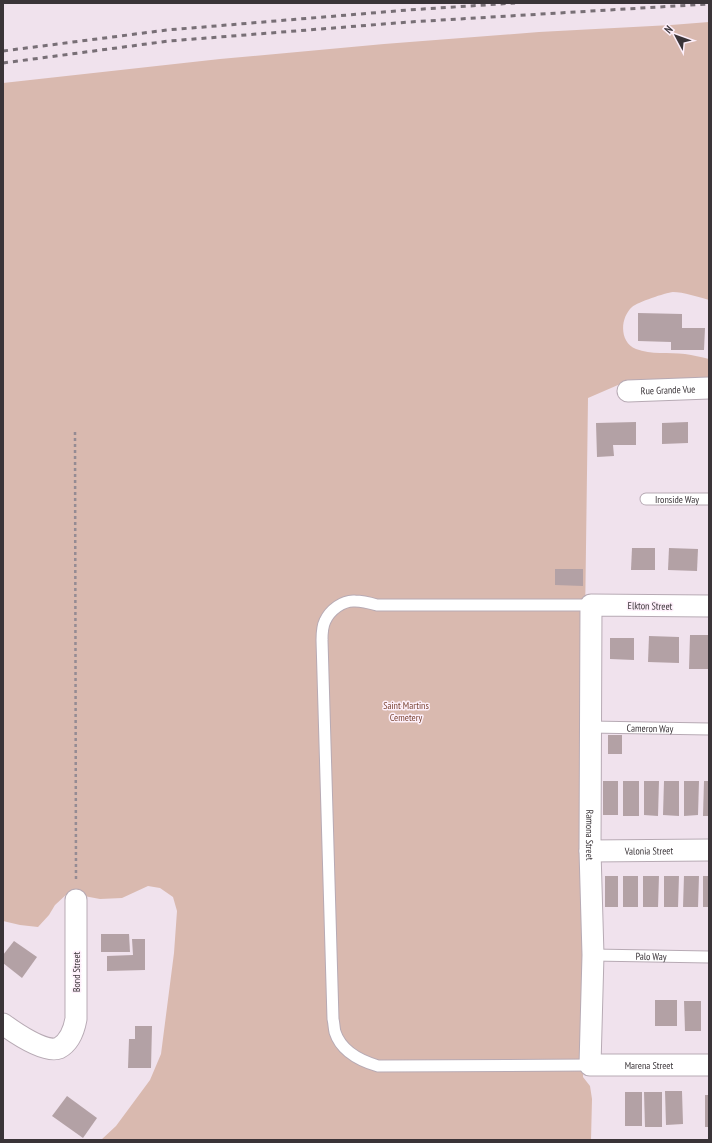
<svg xmlns="http://www.w3.org/2000/svg" width="712" height="1143" font-family="'PT Sans Narrow',sans-serif">
<rect width="100%" height="100%" fill="#f0e2ed"/>
<path fill="#d9b9af" d="M709,22V300C699,297 683,292 673,292C665,293 638,302 632,307C620,318 619,342 636,349C651,355 669,352 685,354C693,355 701,357 709,359V380L633,382L618,385L588,398L585,622L588,904L583,1077L590,1086L592,1099L591,1140H101L116,1126L150,1080L161,1054L174,953L177,911L173,897L160,888L148,886L122,898L100,899L68,893L55,905L49,915L38,927L20,925L3,921V83L220,59L384,44L539,32L671,25Z"/>
<g fill="#b3a1a5">
<path d="M638,313L682,314V328H705L704,350H671V342L638,341Z"/>
<path d="M636,422V445H613L614,456L597,457L596,423Z"/>
<path d="M688,422V443L662,444V423Z"/>
<path d="M632,548H655V570H631Z"/>
<path d="M669,548L698,549L697,571L668,570Z"/>
<path d="M555,569H583V586L555,585Z"/>
<path d="M690,635H709V669H689Z"/>
<path d="M649,636L679,637V663L648,662Z"/>
<path d="M610,638H634V660L610,659Z"/>
<rect x="608" y="735" width="14" height="19"/>
<rect x="603" y="781" width="15" height="34"/>
<rect x="623" y="781" width="16" height="35"/>
<path d="M644,781H659L658,816L644,815Z"/>
<path d="M664,781H679V816L663,815Z"/>
<path d="M684,781H699L698,815L684,816Z"/>
<path d="M704,781H709V816H703Z"/>
<rect x="605" y="876" width="13" height="31"/>
<rect x="623" y="876" width="15" height="31"/>
<path d="M643,876H659L658,907H643Z"/>
<path d="M664,876H679L678,907H664Z"/>
<path d="M684,876H699L698,907H683Z"/>
<rect x="703" y="876" width="6" height="31"/>
<path d="M101,934H129L130,952H101Z"/>
<path d="M132,939H145V970L107,971V956L133,955Z"/>
<path d="M14,941L37,957L22,978L3,963V955Z"/>
<rect x="655" y="1000" width="22" height="26"/>
<path d="M684,1001H701V1031H685Z"/>
<path d="M135,1026H152L151,1068H128L129,1039H135Z"/>
<path d="M665,1091H682L683,1124L666,1125Z"/>
<rect x="625" y="1092" width="17" height="34"/>
<path d="M644,1092H662V1127H645Z"/>
<rect x="705" y="1095" width="4" height="32"/>
<path d="M67,1096L97,1118L83,1138L52,1116Z"/>
</g>
<g fill="none" stroke-linecap="round" stroke-linejoin="round">
<g stroke="#b7aab4" stroke-width="13">
<g id="lane">
<path id="s1" d="M646,499H709"/>
<path id="s2" d="M590,727L709,729"/>
<path id="s3" d="M593,955L709,957"/>
<path d="M590,1065L378,1066C361,1061 341,1051 335,1032C334,1028 334,1023 333,1019L322,640C322,633 322,627 325,621C330,610 343,600 355,601C362,601 370,603 377,605H591"/>
</g>
</g>
<g stroke="#b7aab4" stroke-width="23">
<g id="street">
<path id="s4" d="M628,391L709,388"/>
<path id="s5" d="M709,606L591,605L590,851L593,955L590,1065H709"/>
<path id="s6" d="M590,851L709,850"/>
<path d="M3,1024C14,1032 45,1054 59,1048C70,1042 74,1030 76,1019V900"/>
</g>
</g>
<path stroke="#958b93" stroke-width="2.5" stroke-dasharray="3 3" stroke-linecap="butt" d="M75,432L76,881"/>
<use href="#lane" stroke="#fff" stroke-width="11"/>
<use href="#street" stroke="#fff" stroke-width="21"/>
<g stroke="#786f76" stroke-width="3" stroke-dasharray="5 5" stroke-linecap="butt">
<path d="M3,51L167,30L408,10L515,3"/>
<path d="M3,63L169,41L409,22L709,4"/>
</g>
</g>
<g text-anchor="middle" dominant-baseline="central" stroke-width="3" stroke-linejoin="round" paint-order="stroke">
<g font-size="10" fill="#3a3438" stroke="#fdeffa">
<text stroke="none"><textPath href="#s4" startOffset="40">Rue Grande Vue</textPath></text>
<text stroke="none"><textPath href="#s1" startOffset="31">Ironside Way</textPath></text>
<text transform="translate(650 606) rotate(1)">Elkton Street</text>
<text stroke="none"><textPath href="#s2" startOffset="60">Cameron Way</textPath></text>
<text stroke="none"><textPath href="#s5" startOffset="348">Ramona Street</textPath></text>
<text stroke="none"><textPath href="#s6" startOffset="59">Valonia Street</textPath></text>
<text stroke="none"><textPath href="#s3" startOffset="58">Palo Way</textPath></text>
<text transform="translate(76 972) rotate(-90)">Bond Street</text>
<text stroke="none"><textPath href="#s5" startOffset="637">Marena Street</textPath></text>
</g>
<g font-size="10" fill="#7a4534" stroke="#fdeffa">
<text x="406" y="705">Saint Martins<tspan x="406" dy="12">Cemetery</tspan></text>
</g>
</g>
<rect width="712" height="1143" fill="none" stroke="#3a3438" stroke-width="8"/>
<g transform="translate(676 36) rotate(311)" stroke="#fdeffa" stroke-width="3" paint-order="stroke">
<path d="M0-3L7 15L0 10L-7 15Z" fill="#3a3438"/>
<text y="-6" font-size="11" font-weight="bold" text-anchor="middle" fill="#3a3438">N</text>
</g>
</svg>
